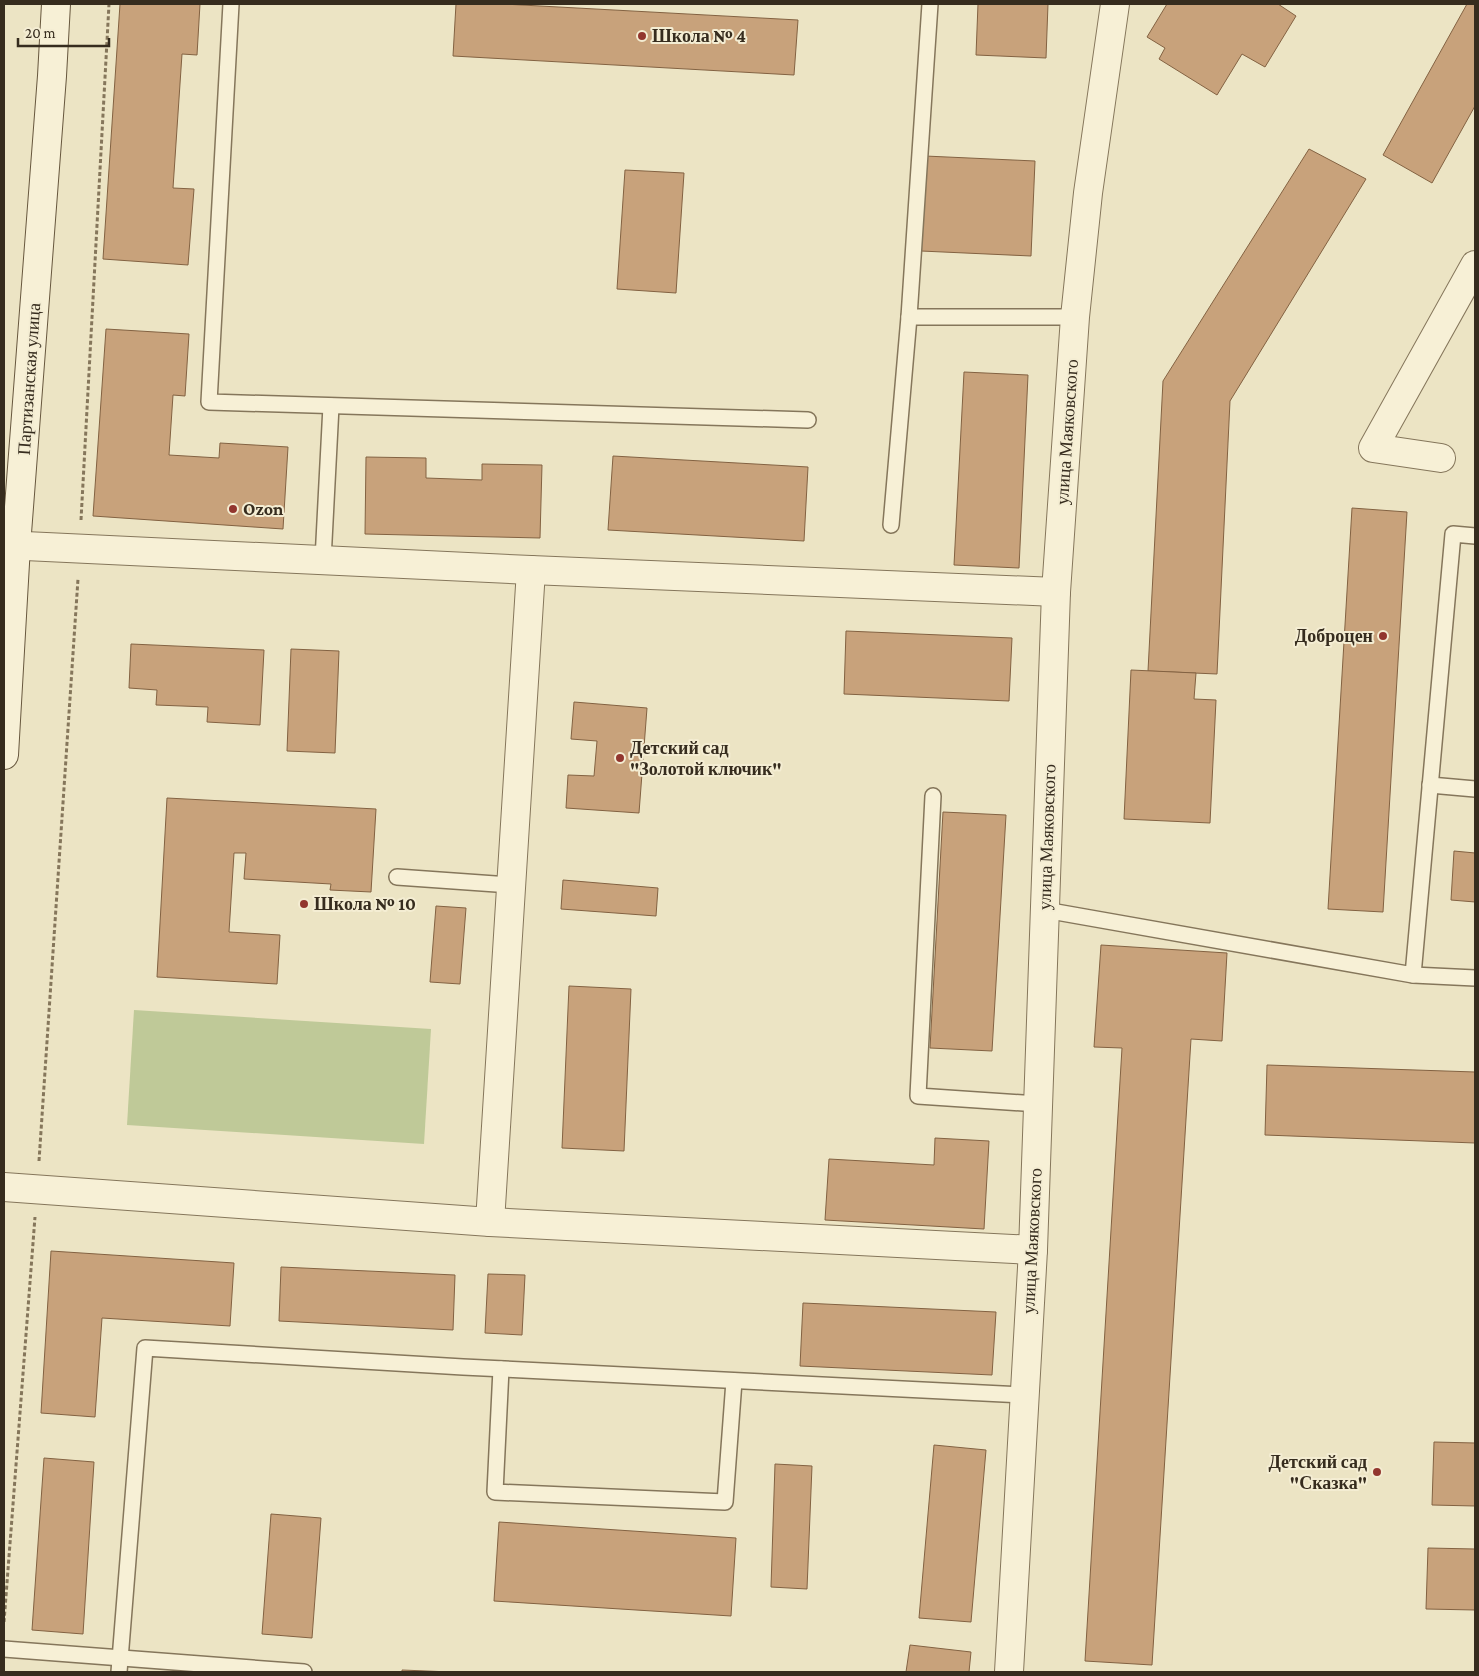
<svg xmlns="http://www.w3.org/2000/svg" width="1479" height="1676" font-family="'Crimson Pro',serif">
<rect width="100%" height="100%" fill="#ece4c4"/>
<path fill="#bfc998" d="M134,1010L431,1029L424,1144L127,1125Z"/>
<g fill="#c8a27b" stroke="#836242">
<path d="M120,4H200L197,55L182,54L173,188L194,189L188,265L103,259Z"/>
<path d="M456,4H503L798,20L794,75L453,56Z"/>
<path d="M978,4H1048L1046,58L976,55Z"/>
<path d="M1167,4H1278L1296,16L1265,67L1242,54L1217,95L1159,59L1165,48L1147,37Z"/>
<path d="M1467,4H1475V106L1432,183L1383,155Z"/>
<path d="M1309,149L1366,179L1230,401L1217,674L1148,671L1163,381Z"/>
<path d="M925,156L1035,161L1031,256L921,251Z"/>
<path d="M625,170L684,173L676,293L617,289Z"/>
<path d="M106,329L189,334L185,396L173,395L169,455L219,458L220,443L288,447L283,529L93,516Z"/>
<path d="M964,372L1028,375L1019,568L954,565Z"/>
<path d="M613,456L808,467L804,541L608,530Z"/>
<path d="M366,457L426,458V478L482,480V464L542,465L540,538L365,534Z"/>
<path d="M1352,508L1407,512L1383,912L1328,909Z"/>
<path d="M846,631L1012,638L1009,701L844,694Z"/>
<path d="M131,644L264,650L260,725L207,722L208,707L156,705L157,690L129,688Z"/>
<path d="M291,649L339,651L335,753L287,751Z"/>
<path d="M1131,670L1196,673L1194,699L1216,700L1210,823L1124,819Z"/>
<path d="M574,702L647,708L639,813L566,808L568,775L594,776L597,741L571,739Z"/>
<path d="M167,798L376,809L371,892L330,890L331,884L244,879L246,853H234L229,932L280,935L277,984L157,977Z"/>
<path d="M943,812L1006,815L992,1051L930,1048Z"/>
<path d="M1454,851L1475,853V902L1451,900Z"/>
<path d="M563,880L658,888L656,916L561,909Z"/>
<path d="M436,906L466,908L460,984L430,982Z"/>
<path d="M1101,945L1227,953L1222,1041L1191,1039L1152,1665L1085,1661L1122,1048L1094,1047Z"/>
<path d="M569,986L631,989L624,1151L562,1148Z"/>
<path d="M1267,1065L1475,1072V1143L1265,1135Z"/>
<path d="M935,1138L989,1141L984,1229L825,1220L829,1159L934,1165Z"/>
<path d="M51,1251L234,1263L230,1326L102,1318L95,1417L41,1413Z"/>
<path d="M281,1267L455,1275L453,1330L279,1321Z"/>
<path d="M488,1274L525,1275L522,1335L485,1333Z"/>
<path d="M803,1303L996,1312L992,1375L800,1366Z"/>
<path d="M1434,1442L1475,1443V1506L1432,1505Z"/>
<path d="M934,1445L986,1450L971,1622L919,1618Z"/>
<path d="M44,1458L94,1462L83,1634L32,1630Z"/>
<path d="M775,1464L812,1466L807,1589L771,1587Z"/>
<path d="M271,1514L321,1518L312,1638L262,1634Z"/>
<path d="M499,1522L736,1538L731,1616L494,1601Z"/>
<path d="M1428,1548L1475,1549V1610L1426,1609Z"/>
<path d="M910,1645L971,1652L969,1672H906Z"/>
<path d="M402,1670L451,1672H402Z"/>
</g>
<g fill="none" stroke-linecap="round" stroke-linejoin="round">
<g stroke="#85765b" stroke-width="18">
<g id="service">
<path d="M231,4L209,402L808,420"/>
<path d="M909,317L930,4"/>
<path d="M891,525L909,317H1075"/>
<path d="M323,560L331,406"/>
<path d="M1430,785L1475,789"/>
<path d="M933,796L918,1096L1038,1104"/>
<path d="M397,877L511,885"/>
<path d="M1045,910L1413,975L1453,534L1475,536"/>
<path d="M1413,975L1475,978"/>
<path d="M501,1369L495,1492L725,1502L734,1381"/>
<path d="M4,1649L304,1672"/>
<path d="M119,1672L145,1348L463,1367L1025,1395"/>
</g>
</g>
<g stroke="#85765b" stroke-width="30">
<g id="minor">
<path d="M1441,458L1373,448L1475,265"/>
<path d="M4,545L531,570L1056,592"/>
<path d="M4,1187L490,1222L1033,1250"/>
<path d="M490,1222L531,570"/>
</g>
</g>
<g stroke="#85765b" stroke-width="30">
<path id="tertiary" d="M1009,1672L1033,1250L1056,592L1075,317L1088,193L1115,4"/>
</g>
<g stroke="#67573e" stroke-width="30">
<path id="secondary" d="M4,755L16,546L52,76L56,4"/>
</g>
<g stroke="#85765b" stroke-width="3" stroke-dasharray="4 2.5" stroke-linecap="butt">
<path d="M81,520L109,4"/>
<path d="M39,1161L78,579"/>
<path d="M4,1622L35,1217"/>
</g>
<use href="#service" stroke="#f7f0d6" stroke-width="15"/>
<use href="#minor" stroke="#f7f0d6" stroke-width="28"/>
<use href="#tertiary" stroke="#f7f0d6" stroke-width="28"/>
<use href="#secondary" stroke="#f7f0d6" stroke-width="28"/>
</g>
<g fill="#92362e" stroke="#f4edd3" stroke-width="2">
<circle cx="642" cy="36" r="5"/>
<circle cx="233" cy="509" r="5"/>
<circle cx="1383" cy="636" r="5"/>
<circle cx="620" cy="758" r="5"/>
<circle cx="304" cy="904" r="5"/>
<circle cx="1377" cy="1472" r="5"/>
</g>
<g text-anchor="middle" dominant-baseline="central" stroke-width="4" stroke-linejoin="round" paint-order="stroke">
<g font-size="18" font-weight="bold" fill="#362c1e" stroke="#f4edd3" text-anchor="start">
<text x="652" y="36">Школа № 4</text>
<text x="243" y="509">Ozon</text>
<text x="1373" y="636" text-anchor="end">Доброцен</text>
<text x="630" y="748">Детский сад<tspan x="630" dy="21">"Золотой ключик"</tspan></text>
<text x="314" y="904">Школа № 10</text>
<text x="1367" y="1462" text-anchor="end">Детский сад<tspan x="1367" dy="21">"Сказка"</tspan></text>
</g>
<g font-size="18" fill="#362c1e" stroke="#f4edd3">
<text transform="translate(29 379) rotate(-86)">Партизанская улица</text>
<text transform="translate(1067 432) rotate(-86)">улица Маяковского</text>
<text transform="translate(1047 837) rotate(-88)">улица Маяковского</text>
<text transform="translate(1032 1241) rotate(-87)">улица Маяковского</text>
</g>
</g>
<rect width="1479" height="1676" fill="none" stroke="#362c1e" stroke-width="10"/>
<path d="M18 38v8h91v-8" fill="none" stroke="#362c1e" stroke-width="2.5"/>
<text x="25" y="38" font-size="15" fill="#362c1e" stroke="#f4edd3" stroke-width="4" paint-order="stroke">20 m</text>
</svg>
